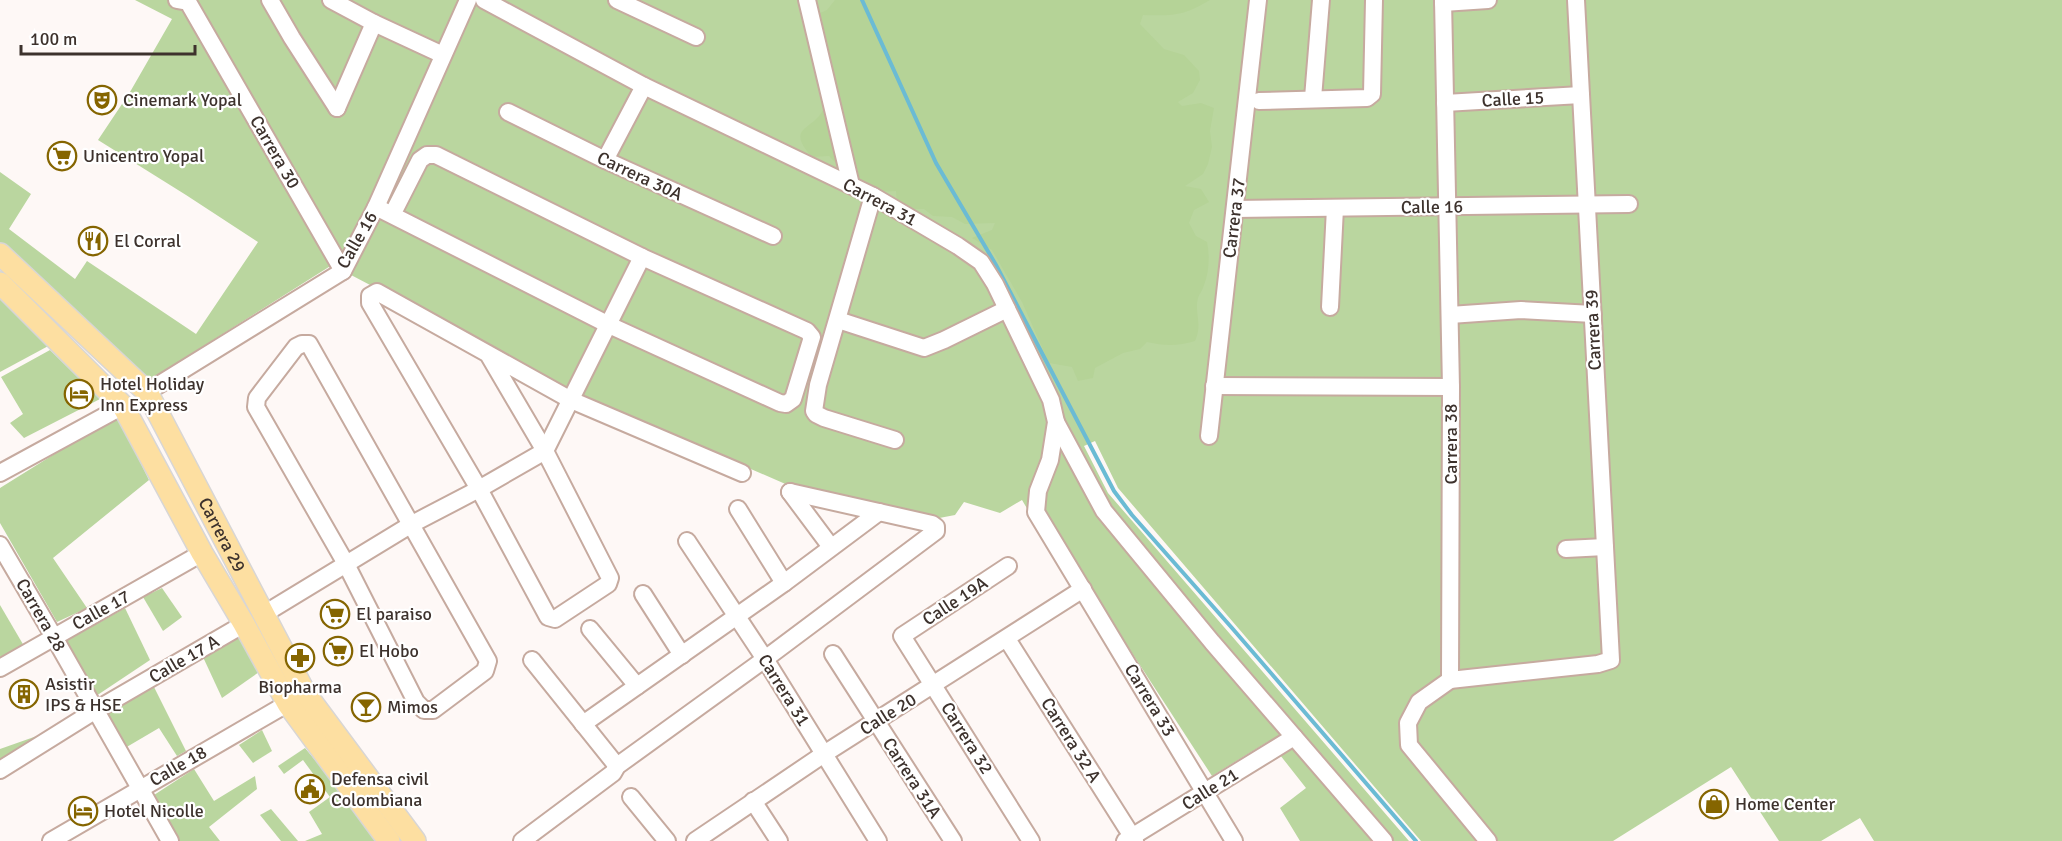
<svg xmlns="http://www.w3.org/2000/svg" width="2062" height="841" font-family="Signika,sans-serif">
<rect width="100%" height="100%" fill="#fef8f6"/>
<g fill="#bad69f">
<path d="M135,0H2062V841H1874L1860,818L1821,841H1779L1731,767L1613,841H1421L1118,488L1095,441L1084,446L1108,493L1409,841H1300L1280,808L1306,788L1269,741L1212,776L1067,553L1056,557L1022,500L1000,513L964,502L955,515L934,519L790,486L570,390L332,265L150,380L86,329L0,249V172L31,194L9,229L75,279L87,261L196,334L258,242L186,195L98,140L130,92L172,19Z"/>
<path d="M0,292L52,344L0,372Z"/>
<path d="M50,350L100,399L24,438L10,423L23,414L1,377Z"/>
<path d="M117,415L149,480L53,558L87,608L57,622L0,523V488Z"/>
<path d="M162,588L182,617L163,631L143,597Z"/>
<path d="M0,605L24,646L0,657Z"/>
<path d="M125,608L150,660L96,696L66,641Z"/>
<path d="M242,633L262,670L222,698L203,657Z"/>
<path d="M151,681L186,751L177,756L159,728L125,748L101,708Z"/>
<path d="M262,730L272,751L253,763L239,745Z"/>
<path d="M51,731L0,762V749Z"/>
<path d="M305,748L380,838L376,841H305L322,834L309,812L330,797L303,760L284,774L278,766Z"/>
<path d="M194,769L214,801L255,776L257,789L209,827L220,841H178L154,795Z"/>
<path d="M271,809L298,841H281L260,815Z"/>
</g>
<path fill="#b5d397" d="M835,0H1210C1183,16 1174,16 1143,15L1140,24L1164,49L1184,55L1199,71L1200,80L1193,93L1178,102L1182,106L1201,103L1214,108L1210,131L1212,147L1208,164L1203,174L1185,186L1201,189L1209,202L1194,210L1189,223L1196,236L1207,242C1210,256 1209,273 1204,285C1203,290 1199,294 1198,298C1194,314 1203,323 1195,341C1178,346 1165,346 1147,342L1140,349L1123,353L1095,368L1093,378L1078,381L1072,367L1049,363L1022,302L992,250L972,238L992,230L995,223L965,224L952,217L933,216L924,209H906L897,204L896,191C878,193 862,189 856,172L842,169L829,156L812,157C784,126 814,131 824,108L841,105L819,28L820,13L827,10Z"/>
<g fill="none" stroke-linecap="round" stroke-linejoin="round">
<path stroke="#6bbbd4" stroke-width="4" d="M862,0L936,163L996,265L1114,491L1132,515L1232,628L1416,841"/>
<g stroke="#c6aa9f" stroke-width="20">
<g id="minor">
<path d="M177,0L188,2L343,271"/>
<path d="M270,0L292,38L337,108"/>
<path d="M331,0L374,23L443,55"/>
<path d="M484,0L644,86L873,196L958,246L981,262L995,284L1051,400L1056,422L1050,460L1038,491L1036,512L1234,841"/>
<path d="M617,0L696,37"/>
<path d="M807,0L851,185"/>
<path d="M1443,0L1451,387L1450,680L1419,702L1408,723L1409,745L1488,841"/>
<path d="M1443,3L1488,0"/>
<path d="M1313,98L1321,0"/>
<path d="M1259,101L1367,98L1372,94L1374,0"/>
<path d="M1445,103L1581,95"/>
<path d="M337,108L374,23"/>
<path d="M508,112L605,160L773,236"/>
<path d="M605,160L644,86"/>
<path d="M873,196L818,385L814,411L816,414L824,418L895,440"/>
<path d="M376,207L609,325L780,403L786,404L793,399L812,337L807,331L642,257L436,155H427L420,160L392,215"/>
<path d="M1235,209L1629,204"/>
<path d="M1330,307L1335,208"/>
<path d="M1450,315L1521,310L1593,314"/>
<path d="M838,320L924,348L944,340L1007,309"/>
<path d="M302,344H309L488,661L485,671L433,710H424L416,702L345,562L256,407L257,398L296,347Z"/>
<path d="M488,354L545,451L610,578L608,584L555,619L548,617L479,489L370,303V296L377,292L571,400L742,473"/>
<path d="M1214,386L1451,387"/>
<path d="M147,392L343,271L376,207L468,0"/>
<path d="M1056,422L1104,511L1212,642L1384,841"/>
<path d="M1209,436L1258,0"/>
<path d="M0,473L123,406"/>
<path d="M790,492L831,547"/>
<path d="M738,509L784,583"/>
<path d="M687,541L765,659L878,841"/>
<path d="M0,545L54,637L170,841"/>
<path d="M1566,549L1605,547"/>
<path d="M1008,566L902,636L1031,841"/>
<path d="M643,594L682,655"/>
<path d="M264,614L412,524L479,489L545,451L642,257"/>
<path d="M590,629L637,686"/>
<path d="M1007,639L1135,841"/>
<path d="M833,654L953,841"/>
<path d="M532,660L617,766"/>
<path d="M0,668L202,553"/>
<path d="M1450,680L1598,664L1611,660L1576,0"/>
<path d="M583,724L784,583L879,512"/>
<path d="M0,770L96,710L244,624"/>
<path d="M631,797L667,841"/>
<path d="M753,801L779,841"/>
<path d="M51,841L297,698"/>
<path d="M522,841L613,773L617,766L765,659L936,531V527L932,524L790,492"/>
<path d="M695,841L824,754L1083,589"/>
<path d="M1125,841L1294,737"/>
</g>
</g>
<g stroke="#d8d6d5" stroke-width="24">
<g id="major">
<path id="s1" d="M0,254L147,392L305,693L415,841"/>
<path d="M0,283L123,406L202,553L244,624L288,704L389,841"/>
</g>
</g>
<use href="#minor" stroke="#fff" stroke-width="16"/>
<use href="#major" stroke="#fddfa1" stroke-width="21"/>
</g>
<defs>
<g id="theatre-ring" transform="scale(1.5)"><circle r="9.5" fill="#fff" stroke="#856500" stroke-width="1.5"/><path d="M-5-5.5Q0-4 5-5.5V0Q5 5 0 6Q-5 5-5 0ZM-3.3-2.5H-1v1.5H-3.3ZM1-2.5H3.3v1.5H1ZM-2.8 1Q0 5.5 2.8 1Z" fill="#856500"/></g>
<g id="supermarket-ring" transform="scale(1.5)"><circle r="9.5" fill="#fff" stroke="#856500" stroke-width="1.5"/><path d="M-6-5.5h2.5l.6 2H6L4.5 2H-2.5L-4.4-4H-6ZM-1.5 3.2a1.3 1.3 0 1 0 .1 0ZM3 3.2a1.3 1.3 0 1 0 .1 0Z" fill="#856500"/></g>
<g id="restaurant-ring" transform="scale(1.5)"><circle r="9.5" fill="#fff" stroke="#856500" stroke-width="1.5"/><path d="M-5-6h1v4h1v-4h1v4h1v-4h1v5L-1.5 .5V6h-2V.5L-5-1ZM5-6V6H3V1.5H1.5Q1.5-4 5-6Z" fill="#856500"/></g>
<g id="hotel-ring" transform="scale(1.5)"><circle r="9.5" fill="#fff" stroke="#856500" stroke-width="1.5"/><path d="M-6-4.5h1.5V1H6V5H4.5V3h-9V5H-6ZM-4 0a1.8 1.8 0 1 1 3.6 0ZM.5 0V-2.5h3Q6-2.5 6 0Z" fill="#856500"/></g>
<g id="pharmacy-ring" transform="scale(1.5)"><circle r="9.5" fill="#fff" stroke="#856500" stroke-width="1.5"/><path d="M-2-6h4v4h4v4h-4v4h-4v-4h-4v-4h4Z" fill="#856500"/></g>
<g id="building-ring" transform="scale(1.5)"><circle r="9.5" fill="#fff" stroke="#856500" stroke-width="1.5"/><path d="M-4-6H4V6H1V3H-1V6H-4ZM-2.5-4.3h1.7v1.8h-1.7ZM.8-4.3h1.7v1.8H.8ZM-2.5-1h1.7V.8h-1.7ZM.8-1h1.7V.8H.8Z" fill="#856500"/></g>
<g id="bar-ring" transform="scale(1.5)"><circle r="9.5" fill="#fff" stroke="#856500" stroke-width="1.5"/><path d="M-6-5H6L.8 .8V4.5H3.5V6h-7V4.5H-.8V.8Z" fill="#856500"/></g>
<g id="civic-ring" transform="scale(1.5)"><circle r="9.5" fill="#fff" stroke="#856500" stroke-width="1.5"/><path d="M-.6-6.5H3V-4.5H.6V-3L4-1V1h2V6H-6V1h2V-1L-.6-3ZM-1.2 2.5V6h2.4V2.5Z" fill="#856500"/></g>
<g id="shop-ring" transform="scale(1.5)"><circle r="9.5" fill="#fff" stroke="#856500" stroke-width="1.5"/><path d="M-5-2.5h2.3a2.7 3.5 0 0 1 5.4 0H5L5.5 6h-11ZM-1.5-2.5h3a1.5 2.3 0 0 0-3 0Z" fill="#856500"/></g>
</defs>
<g fill-rule="evenodd">
<use href="#theatre-ring" x="102" y="100"/>
<use href="#supermarket-ring" x="62" y="156"/>
<use href="#restaurant-ring" x="93" y="241"/>
<use href="#hotel-ring" x="79" y="394"/>
<use href="#supermarket-ring" x="335" y="614"/>
<use href="#supermarket-ring" x="338" y="651"/>
<use href="#pharmacy-ring" x="300" y="658"/>
<use href="#building-ring" x="24" y="694"/>
<use href="#bar-ring" x="366" y="707"/>
<use href="#civic-ring" x="310" y="789"/>
<use href="#shop-ring" x="1714" y="804"/>
<use href="#hotel-ring" x="83" y="811"/>
</g>
<g text-anchor="middle" dominant-baseline="central" stroke-width="4.5" stroke-linejoin="round" paint-order="stroke">
<g font-size="18" fill="#3d322d" stroke="#fff">
<text transform="translate(1513 99) rotate(-3)">Calle 15</text>
<text transform="translate(275 152) rotate(60)">Carrera 30</text>
<text transform="translate(640 176) rotate(25)">Carrera 30A</text>
<text transform="translate(880 202) rotate(28)">Carrera 31</text>
<text transform="translate(1432 207) rotate(-1)">Calle 16</text>
<text transform="translate(1234 218) rotate(-83)">Carrera 37</text>
<text transform="translate(357 240) rotate(-60)">Calle 16</text>
<text transform="translate(1593 330) rotate(-93)">Carrera 39</text>
<text transform="translate(1451 444) rotate(-90)">Carrera 38</text>
<text stroke="none"><textPath href="#s1" startOffset="363">Carrera 29</textPath></text>
<text transform="translate(955 601) rotate(-33)">Calle 19A</text>
<text transform="translate(101 610) rotate(-29)">Calle 17</text>
<text transform="translate(41 615) rotate(60)">Carrera 28</text>
<text transform="translate(184 659) rotate(-30)">Calle 17 A</text>
<text transform="translate(784 690) rotate(58)">Carrera 31</text>
<text transform="translate(1150 700) rotate(59)">Carrera 33</text>
<text transform="translate(888 714) rotate(-32)">Calle 20</text>
<text transform="translate(967 738) rotate(58)">Carrera 32</text>
<text transform="translate(1071 740) rotate(58)">Carrera 32 A</text>
<text transform="translate(178 766) rotate(-30)">Calle 18</text>
<text transform="translate(912 778) rotate(57)">Carrera 31A</text>
<text transform="translate(1210 789) rotate(-32)">Calle 21</text>
</g>
<g font-size="18" fill="#3d322d" stroke="#fff" text-anchor="start">
<text x="123" y="100">Cinemark Yopal</text>
<text x="83" y="156">Unicentro Yopal</text>
<text x="114" y="241">El Corral</text>
<text x="100" y="384">Hotel Holiday<tspan x="100" dy="21">Inn Express</tspan></text>
<text x="356" y="614">El paraiso</text>
<text x="359" y="651">El Hobo</text>
<text x="45" y="684">Asistir<tspan x="45" dy="21">IPS &amp; HSE</tspan></text>
<text x="300" y="687" text-anchor="middle">Biopharma</text>
<text x="387" y="707">Mimos</text>
<text x="331" y="779">Defensa civil<tspan x="331" dy="21">Colombiana</tspan></text>
<text x="1735" y="804">Home Center</text>
<text x="104" y="811">Hotel Nicolle</text>
</g>
</g>
<path d="M21 45v9h174v-9" fill="none" stroke="#3d322d" stroke-width="3"/>
<text x="30" y="45" font-size="18" fill="#3d322d" stroke="#ffffff" stroke-width="4.5" paint-order="stroke">100 m</text>
</svg>
